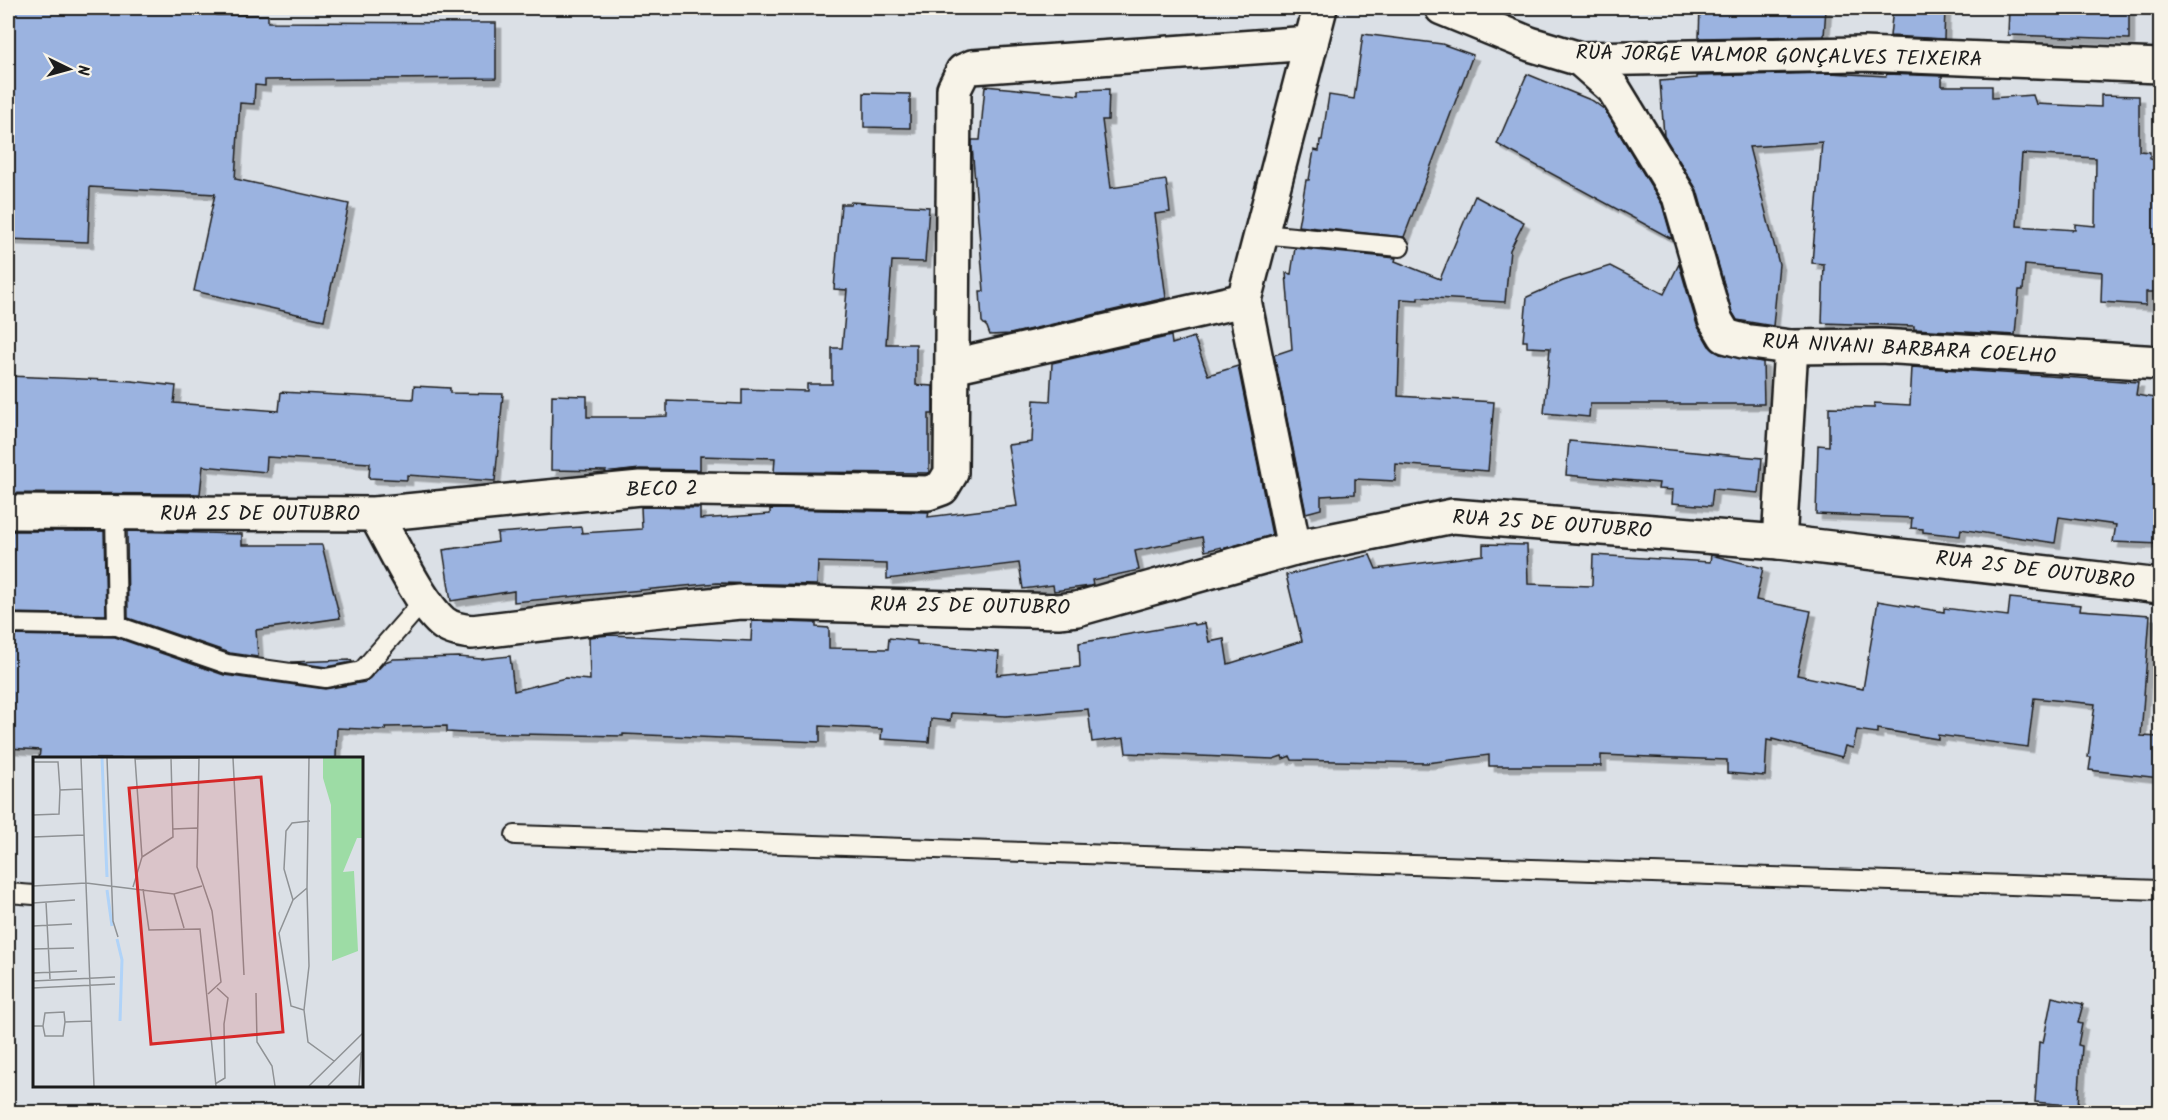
<svg xmlns="http://www.w3.org/2000/svg" width="2168" height="1120" font-family="Kalam,sans-serif">
<defs>
<filter id="shadow"><feDropShadow dx="5.5" dy="5.5" stdDeviation="0" flood-color="#0004"/></filter>
</defs>
<rect width="100%" height="100%" fill="#dbe0e6"/>
<filter id="ink" filterUnits="userSpaceOnUse"><feTurbulence type="fractalNoise" baseFrequency=".0167" numOctaves="2"/><feDisplacementMap in="SourceGraphic" scale="12" xChannelSelector="R" yChannelSelector="G"/><feConvolveMatrix kernelMatrix="1 2 1 2 8 2 1 2 1" color-interpolation-filters="sRGB"/></filter>
<g filter="url(#ink)">
<g fill="#9bb3e0" stroke="#1c1c1c" stroke-width="1.5" fill-rule="evenodd" filter="url(#shadow)">
<path d="M8,8H217V15H268V22L496,23V78L265,80V86L255,85L254,104L240,103L235,179L349,204L324,320L194,291L215,194L90,187L88,242L8,239Z"/>
<path d="M1700,8H1826L1824,36L1699,38Z"/>
<path d="M1893,8H1945L1944,39L1890,36Z"/>
<path d="M2009,8H2129V39L2008,35Z"/>
<path d="M1363,34L1442,44L1473,55L1404,237L1298,226L1306,180H1309L1314,150L1319,151L1320,140H1322L1329,95L1354,99Z"/>
<path d="M1830,73L1886,76L1887,74L1942,76V86H1992V98L2033,95L2036,104L2101,107V95L2139,96V151L2150,152V159L2160,161V292H2146V305L2101,302L2102,272L2025,265L2023,290H2019L2015,335L1914,329V326L1822,323L1824,264L1812,263L1822,142L1749,147L1779,264L1773,326L1737,320L1732,312L1697,190L1664,136L1660,81L1697,78V76ZM2022,154L2096,158L2095,226L2075,224V230L2017,226Z"/>
<path d="M1527,74L1593,101L1605,110L1662,204L1672,239L1497,144Z"/>
<path d="M985,86L1079,95V90L1109,89L1108,120H1102L1111,188L1166,180L1170,212L1155,214L1166,298L1010,334L990,335L987,327L982,322L980,291H984L972,146V140H980Z"/>
<path d="M864,93L910,94V128L864,127Z"/>
<path d="M1475,196L1524,222L1510,250L1505,302L1418,297V300L1401,299L1398,396L1494,402L1488,471L1396,464L1395,481L1355,479V494L1321,496V509L1306,513L1274,355L1292,349L1286,273L1291,274L1295,248L1396,258L1395,261L1440,279Z"/>
<path d="M851,202L929,207L925,262L892,261L886,344H916V385L933,386V414H929V473L774,472L775,458L700,456V470L640,469L605,473L606,471L551,470L552,395L587,396V417H644L667,416V401L742,404V389L807,391V384H832V348H842L847,290L834,289L841,204H850Z"/>
<path d="M1679,264L1697,325L1709,346L1720,354L1763,362L1764,404H1590L1589,417L1544,413L1550,348L1527,347V341H1523L1527,297L1563,281L1610,266L1664,294Z"/>
<path d="M1171,336L1172,344L1194,337L1208,375L1238,366L1272,535L1222,549L1221,547L1205,551L1202,537L1135,551L1139,570L1092,580L1093,585L1090,586L1054,591L1053,585L1023,589L1019,563L887,579V564L818,562L817,585L717,583L514,602V591L451,601L443,550L498,542L497,533L581,527L582,533L642,529L641,507L700,508V519L770,514V509L929,512L928,517L1017,506L1008,445L1032,442L1034,400L1050,401L1052,363Z"/>
<path d="M1912,367L2138,382L2136,395L2160,399V544L2113,542L2116,525L2059,517L2055,543L2009,536V537L1961,529L1960,536L1923,532V529L1911,528L1912,518L1816,514L1818,445L1829,446V407L1874,408V403L1910,405Z"/>
<path d="M8,376L132,381L176,386L174,403L279,411L281,392L413,399L414,386L450,388V393L503,394L495,481L407,475V480L369,478L370,463L267,457L266,472L203,466L200,494L8,493Z"/>
<path d="M1569,441L1762,458L1759,493L1713,489L1711,506L1672,503L1673,490L1658,489L1659,483L1566,475Z"/>
<path d="M8,531H104L106,615L8,613Z"/>
<path d="M127,531L242,534V545H322L340,618L256,630L258,657L230,653L128,618Z"/>
<path d="M1483,544L1527,545L1528,584L1592,586L1593,555L1710,562L1711,555L1763,568L1756,600L1811,611L1797,675L1863,689L1878,601L1944,612V608L2008,616L2010,598L2081,605L2080,610L2150,615L2141,736L2160,737V778L2089,770L2091,757H2088L2095,704L2034,698L2028,747L1938,735V739L1877,729V733L1857,730L1853,748L1845,746L1842,757L1772,739V741L1767,740L1765,776L1727,773V760L1601,755V766H1489V755L1427,763L1292,760L1290,756L1283,759L1282,756L1273,759L1126,753L1124,738L1092,742L1088,709L1006,716L951,713L950,721L931,719L929,742L881,739L882,729L820,726V742L623,734V736L465,733L447,732V726L385,727L386,730L337,728L336,759H39L40,750L8,748V635L115,637L224,675L325,689L365,682L370,678L385,662L393,659L458,657L481,659L510,656L514,691L565,678L590,680L589,637L610,635L751,641L752,621L816,623V627L829,628V648L888,649L889,638L917,641V644L999,652L997,675L1080,667L1079,643L1193,623L1195,625L1205,623L1209,642L1224,639L1228,664L1302,641L1286,575L1370,555L1376,569L1483,555Z"/>
<path d="M351,660L352,662L326,667L291,662Z"/>
<path d="M2052,997L2083,1004L2078,1023L2082,1024L2078,1045L2082,1046L2078,1106L2035,1102L2039,1042L2043,1043Z"/>
</g>
<g fill="none" stroke-linecap="round" stroke-linejoin="round">
<g stroke="#1c1c1c" stroke-width="22">
<g id="service">
<path d="M1262,234L1400,247"/>
<path d="M115,513L117,626"/>
<path d="M8,624L117,626L227,664L326,678L362,671L424,600"/>
<path d="M515,835L2160,890"/>
<path d="M8,893L34,895"/>
</g>
</g>
<g stroke="#1c1c1c" stroke-width="38">
<g id="minor">
<path d="M1442,8L1530,44L1580,59L1862,54L2160,66"/>
<path d="M1580,59L1613,88L1679,196L1715,319L1725,336L1743,341L1791,347L1880,346L2160,363"/>
<path d="M953,366L1244,300"/>
<path d="M8,512L375,514L640,488L928,493L942,488L951,473L954,89L963,71L972,67L1311,43"/>
<path d="M375,514C392,543 419,602 442,622C450,629 462,631 472,632L650,611L740,602L1058,611L1077,609L1294,548L1453,516L1779,542L2160,586"/>
<path d="M1779,542L1791,347"/>
<path d="M1294,548L1244,300L1320,8"/>
</g>
</g>
<use href="#service" stroke="#f7f3e8" stroke-width="18"/>
<use href="#minor" stroke="#f7f3e8" stroke-width="33"/>
</g>
</g>
<g text-anchor="middle" dominant-baseline="central" stroke-width="5" stroke-linejoin="round" paint-order="stroke">
<g font-size="21" fill="#1c1c1c" stroke="#f7f3e8">
<text transform="translate(1779 57) rotate(1)">RUA JORGE VALMOR GONÇALVES TEIXEIRA</text>
<text transform="translate(1909 350) rotate(3)">RUA NIVANI BARBARA COELHO</text>
<text transform="translate(662 490) rotate(-1)">BECO 2</text>
<text x="260" y="514">RUA 25 DE OUTUBRO</text>
<text transform="translate(1552 525) rotate(4)">RUA 25 DE OUTUBRO</text>
<text transform="translate(2035 571) rotate(7)">RUA 25 DE OUTUBRO</text>
<text transform="translate(970 607) rotate(1)">RUA 25 DE OUTUBRO</text>
</g>
</g>
<g transform="translate(33 757)">
<rect width="330" height="330" fill="#dbe0e6"/>
<path d="M290,1H330V81H324L310,115L321,114L325,194L299,204L298,48L290,21Z" fill="#9ddca5"/>
<path fill="none" stroke="#b0d3f8" stroke-width="3" d="M69,1L74,120M74,133L79,169M84,182L89,203L87,264"/>
<path fill="none" stroke="#8f9295" stroke-width="1.5" d="M48,1L61,329M74,1L80,164L85,180M200,1L211,218M276,1L274,131L260,143L246,176L258,249L271,253L275,285L301,304M102,2L166,1L164,110L179,154L188,225L175,237M0,5H25L27,33M0,58L26,57L27,33L49,32M140,72L164,71M0,80L51,78M109,100L140,80L138,1M0,129L53,126L141,137L169,129M100,130L109,100L102,1M110,132L116,173L167,172L183,329M141,137L151,171M260,143L251,112L253,74L259,66L277,64M13,145L17,222M0,146L42,143M0,169L39,167M0,192L41,191M0,216L44,214M0,224L82,220M0,231L82,227M223,236L224,285L239,309L242,329M271,253L276,209L274,131M0,269H10L12,279H30L32,265L59,264M10,269L12,256L31,255L32,265M182,327L192,321L191,267L195,241L184,231M276,329L330,276M295,329L330,294M326,329L328,297"/>
<path fill="#d62828" fill-opacity="0.15" stroke="#d62828" stroke-width="3" d="M228,20L250,275L118,287L96,31Z"/>
<rect width="330" height="330" fill="none" stroke="#1c1c1c" stroke-width="3"/>
</g>
<rect width="2168" height="1120" fill="none" stroke="#f7f3e8" stroke-width="30"/>
<rect x="15" y="15" width="2138" height="1090" fill="none" stroke="#1c1c1c" stroke-width="2" filter="url(#ink)"/>
<g transform="translate(69 69) rotate(95)" stroke="#f7f3e8" stroke-width="4.5" paint-order="stroke">
<path d="M0-4.5L10 22L0 15L-10 22Z" fill="#1c1c1c"/>
<text y="-9" font-size="16" font-weight="bold" text-anchor="middle" fill="#1c1c1c">N</text>
</g>
</svg>
